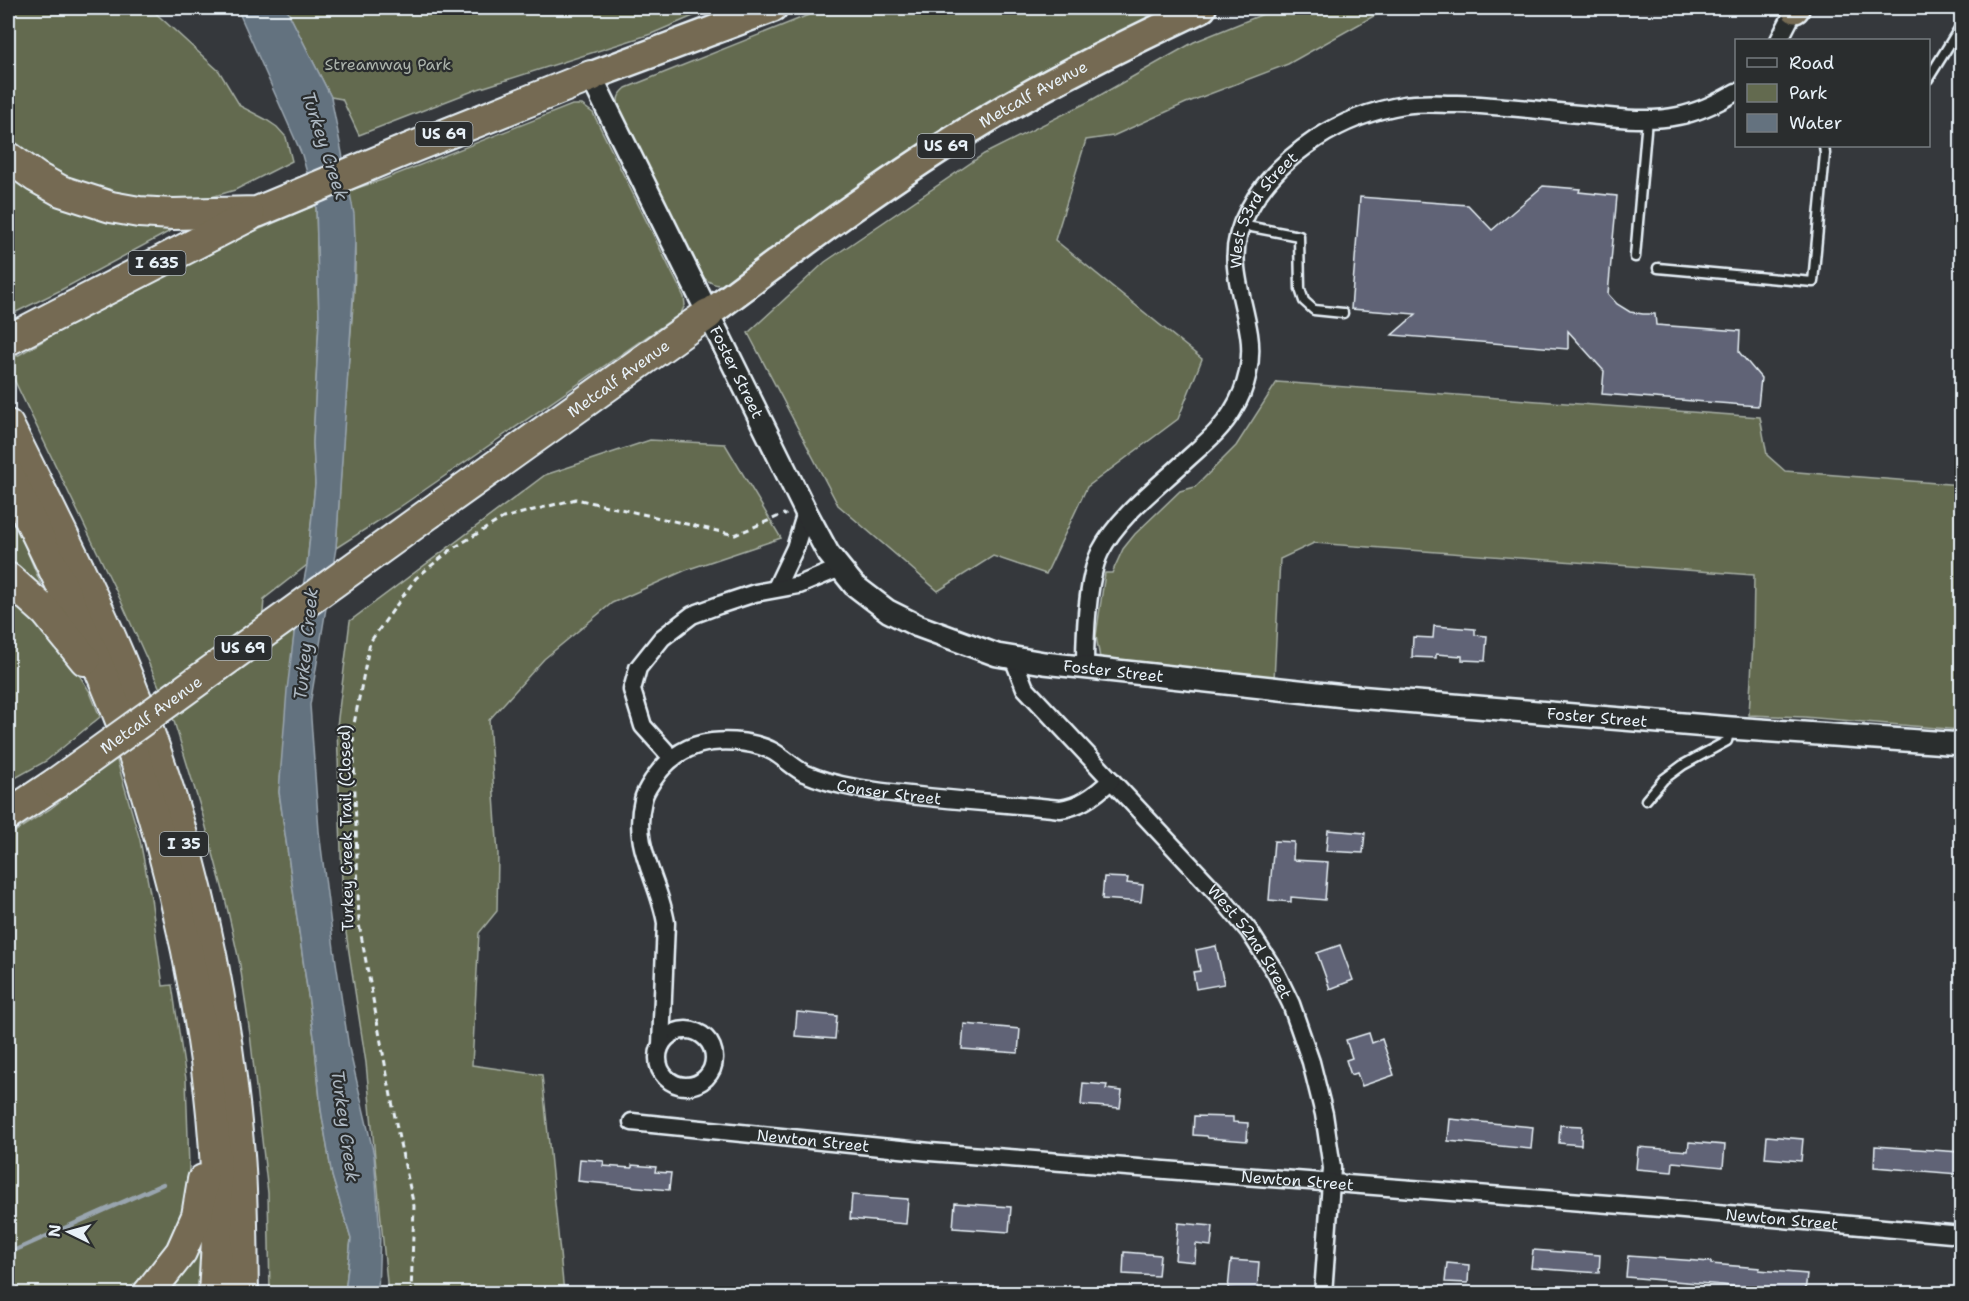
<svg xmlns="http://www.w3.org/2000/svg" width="1969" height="1301" font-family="'Shantell Sans',sans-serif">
<rect width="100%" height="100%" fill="#35383c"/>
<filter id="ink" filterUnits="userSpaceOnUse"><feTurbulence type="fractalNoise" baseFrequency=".0167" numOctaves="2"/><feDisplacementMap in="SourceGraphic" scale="12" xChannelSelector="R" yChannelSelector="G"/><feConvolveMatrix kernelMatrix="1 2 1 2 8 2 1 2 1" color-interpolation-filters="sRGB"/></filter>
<g filter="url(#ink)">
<g fill="#636a4f" stroke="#a6aea4" stroke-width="1.5">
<path d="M8,8H150L219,71L240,106L265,119L277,127L286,137L292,161L235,190L208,198L178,202L114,193L85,185L59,174L8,139Z"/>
<path d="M286,8H712L651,34L478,89L359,135L342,99L331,97Z"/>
<path d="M826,8H1175L729,284C718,286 713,285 704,278L620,110C616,99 618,95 626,88Z"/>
<path d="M1278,8H1388L1288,64L1186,103L1113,136L1086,140L1055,240L1202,359L1178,419L1087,487L1046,574L993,556L938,591L838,505L748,333L825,262L984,154L1088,102L1194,42Z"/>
<path d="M572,105H582L593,113L684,297L685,305L681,313L397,509L336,548C340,484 344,420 349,355C353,301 361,244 348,191L382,180Z"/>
<path d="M8,169L125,221L172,230L59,291L8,316Z"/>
<path d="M316,205L319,320L313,443L315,484L307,565L264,599L260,652L295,626L279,792L314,1037L321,1110L332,1176L351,1239L345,1293H270L268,1193L250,1034L240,965L225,898L203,816L173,718L120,599L8,367V353L13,350L17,356L45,340L53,330L248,234Z"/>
<path d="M1277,382L1760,417L1767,455L1785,471L1961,485V730L1804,717L1749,715L1753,643L1754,575L1314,543L1280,559L1274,680L1110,665L1100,658L1096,636L1105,573H1112L1123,549L1135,534L1180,491L1195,487L1236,446Z"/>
<path d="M650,440L725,444L781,538L686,570L612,603L544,659L489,720L498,855L497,911L479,933L472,1065L542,1075L564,1293H388L366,1063L343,913L337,726L350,621L545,475Z"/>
<path d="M8,505L47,599L8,569Z"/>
<path d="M8,592L33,613L78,673L90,692L100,717L46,761L8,782Z"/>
<path d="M116,757L140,840L151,898L163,986L172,985L186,1079L189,1167L187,1197L181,1217L157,1263L125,1293L8,1294V836L50,809Z"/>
<path d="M203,1215L206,1293L161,1294Z"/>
</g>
<path fill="#64727f" stroke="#99a5af" stroke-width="1.5" d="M237,8H286L331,97L354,214L355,240L353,298L336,548L310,705L319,831L334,949L349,1048L374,1155L380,1234L378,1293H345L351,1239L332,1176L321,1110L314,1037L279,792L287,690L295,626L307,565L315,484L313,443L319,320L316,205L302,155Z"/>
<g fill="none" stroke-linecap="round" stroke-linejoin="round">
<path stroke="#99a5af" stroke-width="4.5" d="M11,1252L163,1184"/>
</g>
<g fill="#616476" stroke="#e8f1f8" stroke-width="1.5">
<path d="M1543,186L1580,189L1579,192L1617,196L1608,294L1617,304L1630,312L1643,314H1655L1656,325L1740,331L1739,352L1761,378L1758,406L1602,394L1604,371L1568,331V349L1392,335L1416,314L1351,309L1360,197L1468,205L1492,230Z"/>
<path d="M1434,626L1475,629V635L1487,636L1485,661L1462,660V656L1436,654V658L1412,657L1413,637L1433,638Z"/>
<path d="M1328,830L1365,833L1363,853L1326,851Z"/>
<path d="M1274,841L1294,842L1293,860L1328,862L1325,900L1291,897V902L1269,900Z"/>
<path d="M1104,877L1128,878L1127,883L1143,885L1141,902L1102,899Z"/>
<path d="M1340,945L1353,980L1330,989L1317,953Z"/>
<path d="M1216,946L1224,984L1196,989L1193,972L1200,971L1196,950Z"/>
<path d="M797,1012L837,1016L835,1039L795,1036Z"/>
<path d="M964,1024L1020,1029L1018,1053L962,1049Z"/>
<path d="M1369,1033L1372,1043L1382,1039L1394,1075L1362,1086L1357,1073L1351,1075L1346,1060L1352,1058L1346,1040Z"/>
<path d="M1083,1083L1107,1085L1106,1089L1122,1091L1120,1108L1081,1105Z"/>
<path d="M1194,1116L1233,1117V1122L1248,1123L1247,1141L1208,1138L1207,1136L1193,1135Z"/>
<path d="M1450,1119L1533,1127L1531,1149L1448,1141Z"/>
<path d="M1560,1125L1582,1126L1581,1145L1559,1143Z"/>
<path d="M1767,1136L1803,1139L1801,1161L1765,1158Z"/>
<path d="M1689,1142L1725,1145L1723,1167L1673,1162L1672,1172L1636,1169L1638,1147L1688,1151Z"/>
<path d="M1875,1146L1960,1152L1958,1174L1874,1167Z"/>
<path d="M580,1159L604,1161L603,1166L632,1168V1165L656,1167L655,1172L671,1173L669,1190L578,1181Z"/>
<path d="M852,1195L908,1199L906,1224L850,1219Z"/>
<path d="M955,1203L1011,1207L1009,1232L953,1228Z"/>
<path d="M1178,1223L1213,1226L1211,1246L1196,1244L1195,1262L1175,1260Z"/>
<path d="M1533,1250L1600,1255L1599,1273L1531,1268Z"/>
<path d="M1124,1252L1160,1255L1158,1276L1123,1274Z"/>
<path d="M1628,1256L1711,1262V1264L1760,1268L1759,1270L1807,1274L1805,1293H1769V1291L1722,1285L1626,1277Z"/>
<path d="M1231,1260L1259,1262L1257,1292L1228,1289Z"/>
<path d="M1447,1263L1469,1265L1468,1283L1445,1282Z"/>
</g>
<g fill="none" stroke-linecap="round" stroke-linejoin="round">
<g stroke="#e8f1f8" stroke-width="13">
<g id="service">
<path d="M1928,79L1962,24"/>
<path d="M1241,225L1299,236L1300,289L1304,301L1314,310L1343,313"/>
<path d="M1635,257L1647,119"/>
<path d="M1658,268L1813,282L1825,154L1824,146"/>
<path d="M1646,800L1664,779L1683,765L1727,741L1730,729"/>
</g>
</g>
<g stroke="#e8f1f8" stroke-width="21">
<g id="minor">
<path d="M1779,40L1795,9"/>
<path d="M776,588L795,548L806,512"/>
<path id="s1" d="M1013,658L1025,688L1223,900L1249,931L1276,973L1291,1004L1311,1062L1324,1114L1332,1168L1323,1294"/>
<path id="s2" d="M1085,667C1085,637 1087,579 1100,552C1118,517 1154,490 1182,464C1200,447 1221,431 1233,410C1247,388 1253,360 1249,334C1242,288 1223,257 1248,211C1263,182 1289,157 1316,139C1342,122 1374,110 1404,105C1422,102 1440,104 1457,104C1501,105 1545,111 1589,115C1618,118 1649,122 1678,116C1699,112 1719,102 1736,92"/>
<path d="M671,757L643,726L632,690L638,668L662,638L692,615L719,605L755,593L799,585L840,568"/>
<circle cx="686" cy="1058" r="28"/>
<path id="s3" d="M661,1045L666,923C659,879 631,847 643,800C644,793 649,786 653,780C667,759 685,745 712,742C731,740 757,742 774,752C784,758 793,767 804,773C820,780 839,785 856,788C923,799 992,802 1060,809C1080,807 1097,794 1111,780"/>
<path id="s4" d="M632,1122L930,1152L1661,1208L1962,1235"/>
</g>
</g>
<g stroke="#e8f1f8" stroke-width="26">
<g id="tertiary">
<path id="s5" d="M591,76L806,512L828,553L854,585L888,611L918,626L997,655L1044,663L1344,696L1731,728L1962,744"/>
</g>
</g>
<g stroke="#e8f1f8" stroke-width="32">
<g id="trunk">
<path d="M1795,9V8"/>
<path d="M591,76L773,8"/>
<path id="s6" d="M708,314C798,247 888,179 984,121C1054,79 1128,43 1202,8"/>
</g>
</g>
<g stroke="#e8f1f8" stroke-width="34">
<g id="motorway">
<path d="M8,157L36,177L61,191L111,207L139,212L173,214L257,212L396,154L591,76"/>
<path d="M8,340L249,216"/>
<path d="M8,425C50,510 94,594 129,681C189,828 224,986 238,1143C243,1193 242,1243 243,1294"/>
<path d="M8,474C49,560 92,644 126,734C132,751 139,767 144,785C187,923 219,1086 217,1230C217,1251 215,1272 214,1294"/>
<path id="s7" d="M431,512L708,314"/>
<path d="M8,578L46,612L85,660"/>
<path d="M8,815L56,783"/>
<path d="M148,1294L181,1252L197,1216L203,1180"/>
</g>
</g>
<path stroke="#e8f1f8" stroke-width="3" stroke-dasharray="6 4.5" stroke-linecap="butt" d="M411,1294L414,1206L399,1139L359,924L353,729L370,642L416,578L452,549L503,518L576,499L735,535L784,514L786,516"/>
<use href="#service" stroke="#2a2d2e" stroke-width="8"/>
<use href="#minor" stroke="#2a2d2e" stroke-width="16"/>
<use href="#tertiary" stroke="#2a2d2e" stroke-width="21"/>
<use href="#trunk" stroke="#746b52" stroke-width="27"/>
<use href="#motorway" stroke="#746b52" stroke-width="30"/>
<g stroke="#e8f1f8" stroke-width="34" stroke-linecap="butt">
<g id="motorway-bridge">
<path id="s8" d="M56,783L431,512"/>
</g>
</g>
<use href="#motorway-bridge" stroke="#746b52" stroke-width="30"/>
</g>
</g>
<g text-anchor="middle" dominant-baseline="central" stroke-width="4.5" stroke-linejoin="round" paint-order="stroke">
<g fill="#2a2d2e" stroke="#afb6bb" stroke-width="1.5">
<rect x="415.5" y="122" width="57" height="24" rx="4.5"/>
<rect x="917.5" y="134" width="57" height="24" rx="4.5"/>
<rect x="128.5" y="251" width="57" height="24" rx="4.5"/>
<rect x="214.5" y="636" width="57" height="24" rx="4.5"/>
<rect x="160" y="832" width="48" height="24" rx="4.5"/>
</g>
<g font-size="15" font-weight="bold" fill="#e8f1f8">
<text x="444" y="134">US 69</text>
<text x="946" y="146">US 69</text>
<text x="157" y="263">I 635</text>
<text x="243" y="648">US 69</text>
<text x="184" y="844">I 35</text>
</g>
<g font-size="16" fill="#acb4ac" stroke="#2a2d2e">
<text x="388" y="64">Streamway Park</text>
</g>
<g font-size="16" fill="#e8f1f8" stroke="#2a2d2e">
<text stroke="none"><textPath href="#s6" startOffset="393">Metcalf Avenue</textPath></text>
<text stroke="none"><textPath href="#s2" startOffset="525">West 53rd Street</textPath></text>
<text stroke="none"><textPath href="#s5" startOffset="330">Foster Street</textPath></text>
<text stroke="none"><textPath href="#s7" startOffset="230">Metcalf Avenue</textPath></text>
<text stroke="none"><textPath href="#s5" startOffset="852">Foster Street</textPath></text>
<text stroke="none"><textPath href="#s8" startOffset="117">Metcalf Avenue</textPath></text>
<text stroke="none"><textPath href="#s5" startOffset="1338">Foster Street</textPath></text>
<text stroke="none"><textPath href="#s3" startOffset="532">Conser Street</textPath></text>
<text transform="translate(346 828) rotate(-91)">Turkey Creek Trail (Closed)</text>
<text stroke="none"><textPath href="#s1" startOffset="372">West 52nd Street</textPath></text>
<text stroke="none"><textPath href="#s4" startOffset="182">Newton Street</textPath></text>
<text stroke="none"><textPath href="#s4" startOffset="668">Newton Street</textPath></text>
<text stroke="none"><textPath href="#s4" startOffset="1154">Newton Street</textPath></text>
</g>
<g font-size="18" font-style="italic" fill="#adb8c2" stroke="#2a2d2e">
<text transform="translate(325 146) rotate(72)">Turkey Creek</text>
<text transform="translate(306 644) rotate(-84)">Turkey Creek</text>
<text transform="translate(345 1126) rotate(82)">Turkey Creek</text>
</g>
</g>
<rect width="1969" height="1301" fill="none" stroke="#2a2d2e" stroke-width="30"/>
<rect x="15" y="15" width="1939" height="1271" fill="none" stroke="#e8f1f8" stroke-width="2" filter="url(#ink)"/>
<rect x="1735" y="39" width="195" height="108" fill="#2a2d2e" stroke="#767b7f" stroke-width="1.5"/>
<rect x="1747" y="58" width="30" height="9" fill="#2a2d2e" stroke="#767b7f" stroke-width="1.5"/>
<text x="1789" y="69" font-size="18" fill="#e8f1f8">Road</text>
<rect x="1747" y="84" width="30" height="18" fill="#636a4f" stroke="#767b7f" stroke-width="1.5"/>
<text x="1789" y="99" font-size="18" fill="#e8f1f8">Park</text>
<rect x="1747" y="114" width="30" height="18" fill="#64727f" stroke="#767b7f" stroke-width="1.5"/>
<text x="1789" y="129" font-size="18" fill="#e8f1f8">Water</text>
<g transform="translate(69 1232) rotate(275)" stroke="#2a2d2e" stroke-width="4.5" paint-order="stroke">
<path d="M0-4.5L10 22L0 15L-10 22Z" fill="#e8f1f8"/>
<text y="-9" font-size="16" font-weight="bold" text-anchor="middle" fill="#e8f1f8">N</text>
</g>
</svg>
